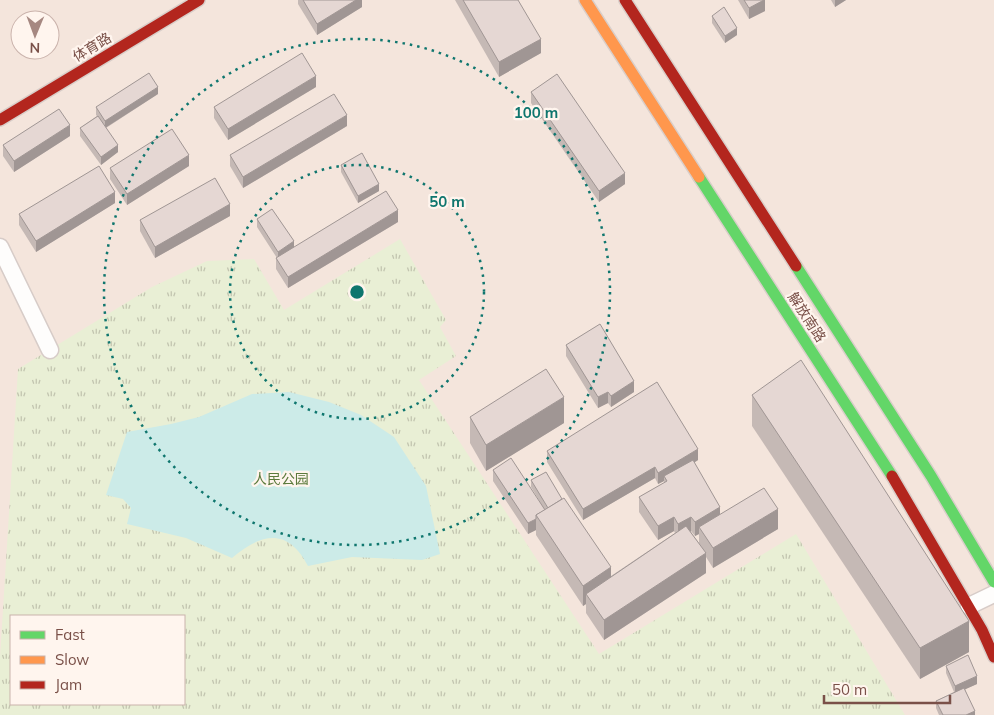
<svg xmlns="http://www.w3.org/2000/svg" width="994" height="715" font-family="Mulish,'Noto Sans SC',sans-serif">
<defs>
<pattern id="park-tufts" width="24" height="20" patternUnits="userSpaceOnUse" patternTransform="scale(1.25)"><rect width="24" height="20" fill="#e9efd5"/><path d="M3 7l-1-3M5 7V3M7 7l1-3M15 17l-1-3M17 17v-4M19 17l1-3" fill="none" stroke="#c2c4af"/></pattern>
</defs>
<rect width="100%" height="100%" fill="#f8f1ec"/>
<path fill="#f4e5dc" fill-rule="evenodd" d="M0,0H994V715H0ZM20,20H50V50H20ZM11,616H184V704H11Z"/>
<path fill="url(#park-tufts)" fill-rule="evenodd" d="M400,239L446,320L440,327L456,356L419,380L599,654L796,534L905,715H0V657L18,369L152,287L207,261L254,259L284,310ZM11,616H184V704H11Z"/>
<path fill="#ccebe8" d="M289,392L329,402L361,415L394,437L426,486L440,554L422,560L352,557L308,566C288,527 261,533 232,558L186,538L127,524L131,508L123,499L106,495L127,432L171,424L199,417L252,394Z"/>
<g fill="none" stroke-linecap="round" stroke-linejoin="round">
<g stroke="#d7ccc8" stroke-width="19">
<g id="street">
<path d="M0,247L50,350"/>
<path d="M969,606L994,594"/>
</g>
</g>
<g stroke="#d9cec9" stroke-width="14">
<g id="fast">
<path d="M699,177L892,476"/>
<path d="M796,266L931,476L994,582"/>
</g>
</g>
<g stroke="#d9cec9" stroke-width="14">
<path id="slow" d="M585,0L699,177"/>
</g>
<g stroke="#d9cec9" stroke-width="14">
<g id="jam">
<path d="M625,0L796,266"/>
<path d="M0,120L199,0"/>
<path d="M892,476L982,630L994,657"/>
</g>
</g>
<use href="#street" stroke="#fefdfc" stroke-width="16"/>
<use href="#fast" stroke="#63d668" stroke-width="11"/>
<use href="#slow" stroke="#ff974d" stroke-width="11"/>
<use href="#jam" stroke="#b3261e" stroke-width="11"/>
</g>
<g fill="#c5b9b5" fill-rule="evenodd">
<path d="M298,0H362V7L317,35L298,4Z"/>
<path d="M455,0H518L541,53L499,77Z"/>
<path d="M738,0H765V11L749,19Z"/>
<path d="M831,0H846L835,7Z"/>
<path d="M712,16L737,35L725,43L712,23Z"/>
<path d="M316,87L228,140L214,118V107Z"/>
<path d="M531,92L625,184L599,202L531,103Z"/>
<path d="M158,94L106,128L118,152L101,165L80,136V128L97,116L96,115V107Z"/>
<path d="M347,126L243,188L230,166V155Z"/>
<path d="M70,136L14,172L3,156V145Z"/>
<path d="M341,165L379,191L358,203L341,172Z"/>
<path d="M189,166L127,205L110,179V168Z"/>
<path d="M115,203L36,252L19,225V214Z"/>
<path d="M230,216L155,258L140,231V220Z"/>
<path d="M257,219L294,248L398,222L288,288L276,269V258H277L257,227Z"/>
<path d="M566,345L634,392L611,407L608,403L598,408L566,356Z"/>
<path d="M752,395L969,652L920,679L752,426Z"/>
<path d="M470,417L564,423L486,471L470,443Z"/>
<path d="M547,451L698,460L694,463L720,514L778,529L713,568L706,557V573L604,640L586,613V604L583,606L536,535V530L528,534L493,481V470L540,502L531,487V480L562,499L611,576L675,533L674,531L658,540L639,512V497L664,483V481L658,484L655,478L583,520L547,462ZM691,531L695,536L699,534V543L691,532Z"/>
<path d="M946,666L977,684L965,689L975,715H939L936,708V701L954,692L946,673Z"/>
</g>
<g fill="#a09694">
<path d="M356,0H362V7L317,35V24Z"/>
<path d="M764,0H765V11L749,19V8Z"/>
<path d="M835,0H846L835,7Z"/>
<path d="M737,28V35L725,43V36Z"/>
<path d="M541,39V53L499,77V62Z"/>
<path d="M316,76V87L228,140V129Z"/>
<path d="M158,87V94L105,128V121Z"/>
<path d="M347,115V126L243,188V177Z"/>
<path d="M70,125V136L14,172V161Z"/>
<path d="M118,145V152L101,165V157Z"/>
<path d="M189,155V166L127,205V194Z"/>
<path d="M625,173V184L599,202V191Z"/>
<path d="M379,184V191L358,203V196Z"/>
<path d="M115,192V203L36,252V241Z"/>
<path d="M230,204V216L155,258V247Z"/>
<path d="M398,210V222L288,288V277Z"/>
<path d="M294,241V249L278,259V252Z"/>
<path d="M634,381V392L611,407V396Z"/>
<path d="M608,392V403L598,408V397Z"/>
<path d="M564,397V423L486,471V445Z"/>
<path d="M698,449V460L666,480L664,476V481L658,484V473Z"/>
<path d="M655,467V478L583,520V509Z"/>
<path d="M720,507V521L699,527V534L695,536V522Z"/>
<path d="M778,509V529L713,568V548Z"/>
<path d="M674,517V531L658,540V526Z"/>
<path d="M691,517V531L678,538V524Z"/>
<path d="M536,519V530L528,534V523Z"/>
<path d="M706,553V573L604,640V620Z"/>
<path d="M611,567V587L586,594V604L583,606V586Z"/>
<path d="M969,621V652L920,679V648Z"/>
<path d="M977,676V684L955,694V686Z"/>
<path d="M975,711V715H966Z"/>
</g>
<g fill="#e5d7d3" stroke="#a09694">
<path d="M303,0H356L317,24Z"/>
<path d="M463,0H518L541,39L499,62Z"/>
<path d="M744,0H764L749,8Z"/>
<path d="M724,7L737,28L725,36L712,16Z"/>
<path d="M302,53L316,76L228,129L214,107Z"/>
<path d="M149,73L158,87L105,121L96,107Z"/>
<path d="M557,74L625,173L599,191L531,92Z"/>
<path d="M334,94L347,115L243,177L230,155Z"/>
<path d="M59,109L70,125L14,161L3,145Z"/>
<path d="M98,116L118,145L101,157L80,128Z"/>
<path d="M172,129L189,155L127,194L110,168Z"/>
<path d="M362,153L379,184L358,196L341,165Z"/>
<path d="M99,166L115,192L36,241L19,214Z"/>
<path d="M215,178L230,204L155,247L140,220Z"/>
<path d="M386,191L398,210L288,277L276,258Z"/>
<path d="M272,209L294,241L278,252L257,219Z"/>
<path d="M600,324L634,381L611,396L608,392L598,397L566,345Z"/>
<path d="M801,360L969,621L920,648L752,395Z"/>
<path d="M546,369L564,397L486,445L470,417Z"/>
<path d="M657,382L698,449L658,473L655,467L583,509L547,451Z"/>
<path d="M511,458L545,510L536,515V519L528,523L493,470Z"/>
<path d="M693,460L720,507L695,522L691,517L678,524L674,517L658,526L639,497L667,481L664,476Z"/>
<path d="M546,472L562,499L548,508L531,480Z"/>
<path d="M764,488L778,509L713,548L699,527Z"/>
<path d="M564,498L611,567L583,586L536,515Z"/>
<path d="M686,526L706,553L604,620L586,594Z"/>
<path d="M968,655L977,676L955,686L946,666Z"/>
<path d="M964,688L975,711L966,715H943L936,701Z"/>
</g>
<g fill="none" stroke="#0f766e" stroke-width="2.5" stroke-dasharray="2.5 5">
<circle cx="357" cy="292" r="127"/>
<circle cx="357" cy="292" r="253"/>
</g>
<g text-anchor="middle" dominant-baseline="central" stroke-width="4.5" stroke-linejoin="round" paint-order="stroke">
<g font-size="14" fill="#7a5048" stroke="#fff5ee">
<text transform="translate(92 47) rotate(-31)">体育路</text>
<text transform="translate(807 317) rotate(57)">解放南路</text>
</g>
<g font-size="14" fill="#5b7a3c" stroke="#fff5ee">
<text x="281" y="479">人民公园</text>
</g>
</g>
<circle cx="357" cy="292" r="8" fill="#0f766e" stroke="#fff5ee" stroke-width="2.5"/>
<g font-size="15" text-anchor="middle" font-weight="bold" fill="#0f766e" stroke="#fff5ee" stroke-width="4.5" stroke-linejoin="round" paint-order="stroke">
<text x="536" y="118">100 m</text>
<text x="447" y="207">50 m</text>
</g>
<rect x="10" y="615" width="175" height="90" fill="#fff5ee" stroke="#cab3ac"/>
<rect x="20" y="631" width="25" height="8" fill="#63d668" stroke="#cab3ac"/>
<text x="55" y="640" font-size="15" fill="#7a5048">Fast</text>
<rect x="20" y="656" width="25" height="8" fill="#ff974d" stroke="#cab3ac"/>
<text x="55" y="665" font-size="15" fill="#7a5048">Slow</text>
<rect x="20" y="681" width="25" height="8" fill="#b3261e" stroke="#cab3ac"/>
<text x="55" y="690" font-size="15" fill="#7a5048">Jam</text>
<g transform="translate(35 35) rotate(181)"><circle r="24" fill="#fff5ee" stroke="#cab3ac"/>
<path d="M0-4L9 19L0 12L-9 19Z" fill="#a68881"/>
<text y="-8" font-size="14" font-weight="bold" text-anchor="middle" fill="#7a5048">N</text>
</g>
<path d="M824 695v8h126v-8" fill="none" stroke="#7a5048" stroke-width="2.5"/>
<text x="832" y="695" font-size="15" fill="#7a5048" stroke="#fff5ee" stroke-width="4" paint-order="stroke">50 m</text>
</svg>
